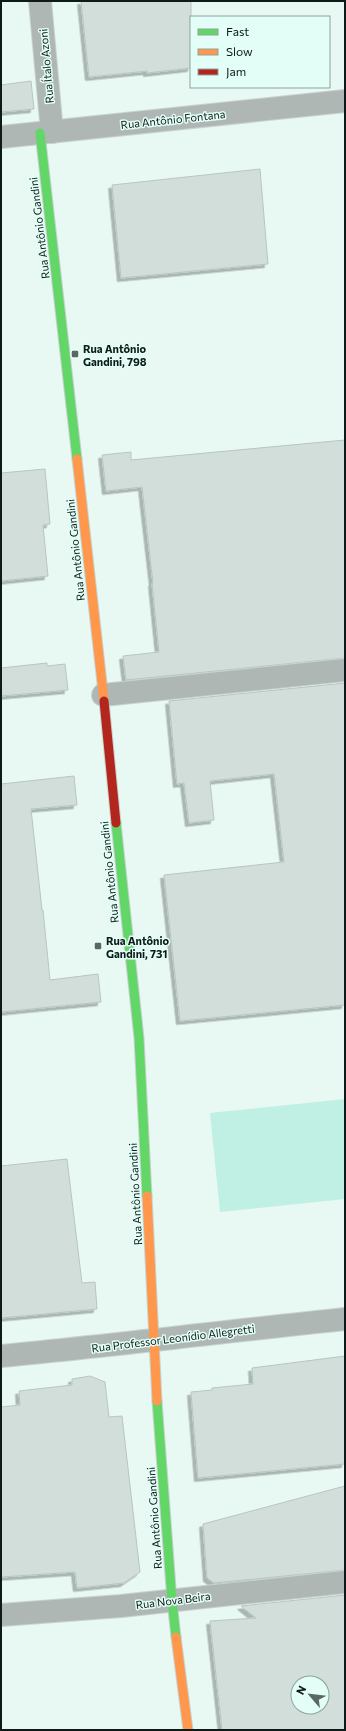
<svg xmlns="http://www.w3.org/2000/svg" width="346" height="1731" font-family="Commissioner,sans-serif">
<defs>
<filter id="shadow"><feDropShadow dx="-3.5" dy="3.5" stdDeviation="0" flood-color="#0004"/></filter>
</defs>
<rect width="100%" height="100%" fill="#e8f8f3"/>
<path fill="#c0efe4" d="M345,1099V1199L220,1212L210,1113Z"/>
<g fill="#d1deda" stroke="#b8c6c2" fill-rule="evenodd" filter="url(#shadow)">
<path d="M81,1H191V68L147,73V71L89,77Z"/>
<path d="M31,81L34,109L1,112V85Z"/>
<path d="M260,169L268,264L121,278L112,185Z"/>
<path d="M345,440V658L126,680L123,656L159,652L152,583H153L142,487L106,491L102,455L131,452V460Z"/>
<path d="M45,469L50,524L43,525L48,576L1,581V473Z"/>
<path d="M47,663V666L65,664L68,690L1,696V668Z"/>
<path d="M345,683V1005L180,1021L164,875L284,862L274,774L210,781L214,820L189,823L184,783L177,784L169,701Z"/>
<path d="M74,776L77,805L31,809L42,910H43L50,980L98,974L101,1002L1,1012V784Z"/>
<path d="M67,1159L82,1283L95,1282L97,1309L1,1318V1166Z"/>
<path d="M345,1356V1464L198,1478L191,1392L212,1390V1388L253,1384L252,1368Z"/>
<path d="M90,1376L105,1382L109,1417L122,1416L140,1572L124,1583L77,1588L75,1572L1,1577V1407L20,1405L19,1391L72,1385V1379Z"/>
<path d="M345,1486V1570L214,1583L207,1578L203,1524Z"/>
<path d="M345,1595V1730H222L210,1621L256,1618L241,1606ZM298,1683H322V1707H298Z"/>
</g>
<g fill="none" stroke-linecap="round" stroke-linejoin="round">
<g stroke="#c7d3cf" stroke-width="24">
<g id="street">
<path d="M40,1L52,132"/>
<path d="M1,137L345,101"/>
<path d="M103,695L345,670"/>
<path d="M1,1356C116,1345 230,1331 345,1319"/>
<path d="M1,1615L121,1606L345,1582"/>
</g>
</g>
<g stroke="#c7d3cf" stroke-width="11">
<g id="fast">
<path d="M40,133L77,459"/>
<path d="M116,823L139,1038L147,1196"/>
<path d="M157,1401L172,1601L176,1637"/>
</g>
</g>
<g stroke="#c7d3cf" stroke-width="11">
<g id="slow">
<path d="M77,459L104,701"/>
<path d="M147,1196L157,1401"/>
<path d="M176,1637L188,1730"/>
</g>
</g>
<g stroke="#c7d3cf" stroke-width="11">
<path id="jam" d="M104,701L116,823"/>
</g>
<use href="#street" stroke="#afb7b4" stroke-width="22"/>
<use href="#fast" stroke="#63d668" stroke-width="9"/>
<use href="#slow" stroke="#ff974d" stroke-width="9"/>
<use href="#jam" stroke="#b3261e" stroke-width="9"/>
</g>
<g fill="#5a6864" stroke="#e2fef6" stroke-width="1.5">
<rect x="71" y="350" width="8" height="8" rx="2"/>
<rect x="94" y="942" width="8" height="8" rx="2"/>
</g>
<g text-anchor="middle" dominant-baseline="central" stroke-width="3" stroke-linejoin="round" paint-order="stroke">
<g font-size="11" fill="#0d1a17" stroke="#e2fef6">
<text transform="translate(46 66) rotate(-95)">Rua Ítalo Azoni</text>
<text transform="translate(173 119) rotate(-6)">Rua Antônio Fontana</text>
<text transform="translate(39 228) rotate(-97)">Rua Antônio Gandini</text>
<text transform="translate(75 550) rotate(-96)">Rua Antônio Gandini</text>
<text transform="translate(109 872) rotate(-96)">Rua Antônio Gandini</text>
<text transform="translate(135 1194) rotate(-93)">Rua Antônio Gandini</text>
<text transform="translate(173 1338) rotate(-7)">Rua Professor Leonídio Allegretti</text>
<text transform="translate(154 1518) rotate(-94)">Rua Antônio Gandini</text>
<text transform="translate(173 1600) rotate(-7)">Rua Nova Beira</text>
</g>
<g font-size="11" font-weight="bold" fill="#0d1a17" stroke="#e2fef6" text-anchor="start">
<text x="83" y="348">Rua Antônio<tspan x="83" dy="13">Gandini, 798</tspan></text>
<text x="106" y="940">Rua Antônio<tspan x="106" dy="13">Gandini, 731</tspan></text>
</g>
</g>
<rect width="346" height="1731" fill="none" stroke="#0d1a17" stroke-width="4"/>
<rect x="190" y="16" width="140" height="72" fill="#e2fef6" stroke="#8da39d"/>
<rect x="198" y="29" width="20" height="6" fill="#63d668" stroke="#8da39d"/>
<text x="226" y="36" font-size="12" fill="#0d1a17">Fast</text>
<rect x="198" y="49" width="20" height="6" fill="#ff974d" stroke="#8da39d"/>
<text x="226" y="56" font-size="12" fill="#0d1a17">Slow</text>
<rect x="198" y="69" width="20" height="6" fill="#b3261e" stroke="#8da39d"/>
<text x="226" y="76" font-size="12" fill="#0d1a17">Jam</text>
<g transform="translate(310 1695) rotate(298)"><circle r="19" fill="#e2fef6" stroke="#8da39d"/>
<path d="M0-3L7 15L0 10L-7 15Z" fill="#5a6864"/>
<text y="-6" font-size="11" font-weight="bold" text-anchor="middle" fill="#0d1a17">N</text>
</g>
</svg>
